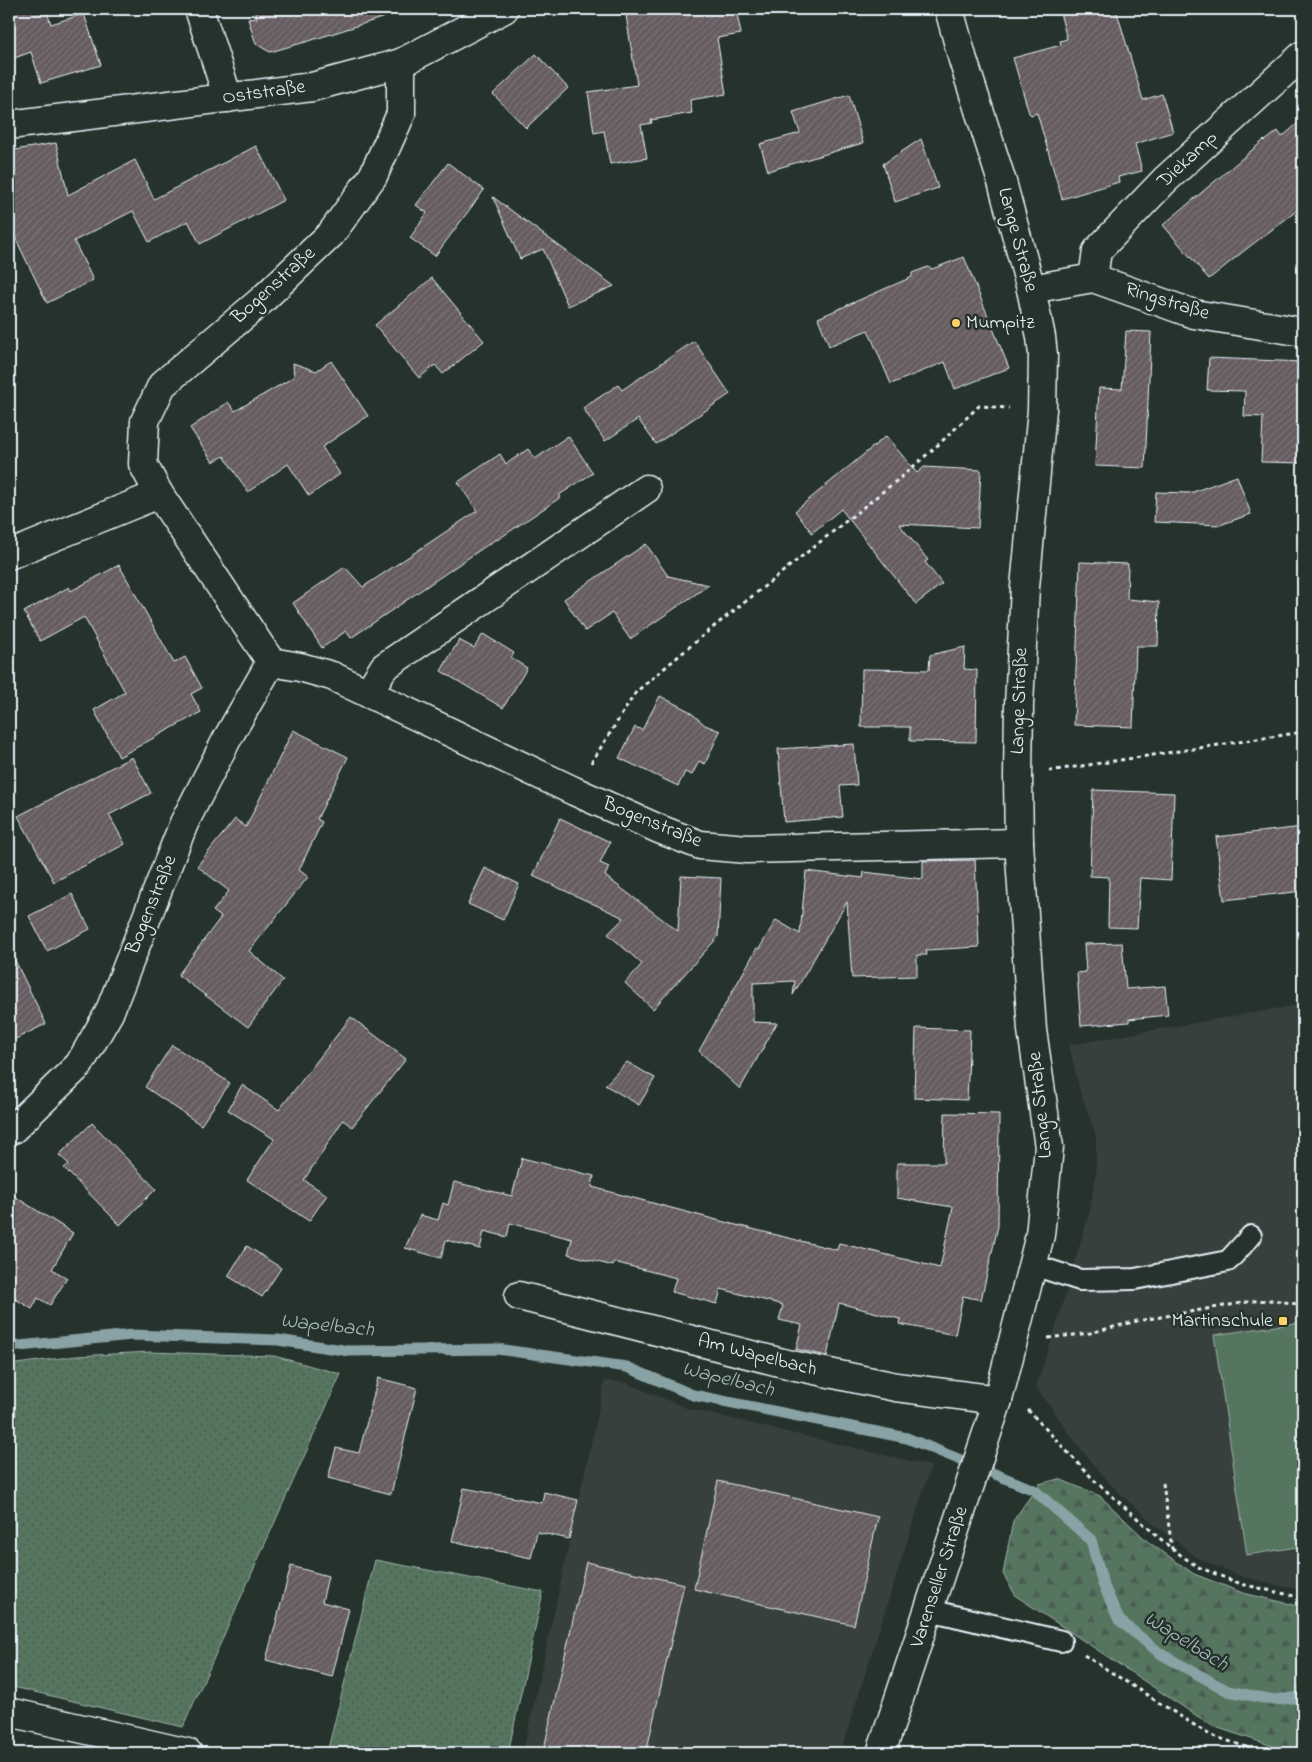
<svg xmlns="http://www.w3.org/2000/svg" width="1312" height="1762" font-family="'Indie Flower',sans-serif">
<defs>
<pattern id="grass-dots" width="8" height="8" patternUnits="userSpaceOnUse" patternTransform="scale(1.25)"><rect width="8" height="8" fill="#54745e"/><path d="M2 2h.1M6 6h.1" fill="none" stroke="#4c5c53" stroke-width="1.8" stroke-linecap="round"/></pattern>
<pattern id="forest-firs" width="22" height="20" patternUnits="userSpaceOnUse" patternTransform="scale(1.25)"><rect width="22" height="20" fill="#54745e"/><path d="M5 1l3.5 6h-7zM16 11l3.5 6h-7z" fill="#4c5c53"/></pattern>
<pattern id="building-hatch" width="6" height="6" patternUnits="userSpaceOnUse" patternTransform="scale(1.25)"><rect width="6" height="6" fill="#655b60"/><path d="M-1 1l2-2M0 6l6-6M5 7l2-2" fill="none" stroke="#7b7378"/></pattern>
</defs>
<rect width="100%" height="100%" fill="#26332d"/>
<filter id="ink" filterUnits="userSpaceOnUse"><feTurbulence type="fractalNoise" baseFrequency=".02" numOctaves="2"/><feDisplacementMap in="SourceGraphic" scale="10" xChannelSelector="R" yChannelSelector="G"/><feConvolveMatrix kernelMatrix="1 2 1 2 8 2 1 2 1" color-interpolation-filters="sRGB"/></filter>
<g filter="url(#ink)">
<g fill="#393f3c">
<path d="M1303,1004V1591L1244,1577L1199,1559L1155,1525L1113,1487L1087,1457L1036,1387L1058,1320L1090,1210L1096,1173V1135L1080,1091L1069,1045Z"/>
<path d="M605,1381L626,1383L689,1409L931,1466L840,1753H523Z"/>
</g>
<g fill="url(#grass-dots)" stroke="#9eb2ab">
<path d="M150,1352L274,1356L341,1374L183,1727L9,1686V1365L76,1356Z"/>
<path d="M375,1560L543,1592L508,1753H327Z"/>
</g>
<path fill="url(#forest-firs)" stroke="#9eb2ab" d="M1059,1479L1100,1496L1147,1541L1194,1574L1243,1593L1303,1607V1753H1294L1212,1726L1016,1596L1003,1574L1013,1521L1039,1484Z"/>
<path fill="#54745e" stroke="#9eb2ab" d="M1303,1322V1546L1247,1555L1214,1335Z"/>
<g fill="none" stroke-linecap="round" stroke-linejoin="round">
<path stroke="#89a2a5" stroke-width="11" d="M9,1347L132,1335L278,1340L349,1351L497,1349L627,1367L693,1395L907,1438L1034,1490L1091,1540L1103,1584L1119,1620L1161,1654L1228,1691L1274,1700L1303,1697"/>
</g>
<g fill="url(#building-hatch)" stroke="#e8f1f8">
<path d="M9,9H46L51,24L84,14L101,65L41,83L31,52L9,60Z"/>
<path d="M254,9H390L391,15L309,41L270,52L256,44L248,19L257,18Z"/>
<path d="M625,9H736L741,34L717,38L726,94L690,100L692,113L651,120L652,123L641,125L647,158L610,164L604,131L594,133L588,92L637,85Z"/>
<path d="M1059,9H1116L1143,100L1162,94L1173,132L1135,144L1142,171L1118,177L1119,182L1062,199L1037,113L1031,115L1029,113L1013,58L1061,45L1060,41L1067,39Z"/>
<path d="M536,54L568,88L526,128L493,94Z"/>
<path d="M849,95L863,143L768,171L760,144L800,133L793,112Z"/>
<path d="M1303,119V206L1245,250L1209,279L1163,225L1264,140L1265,141L1278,131L1282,137Z"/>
<path d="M921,139L938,188L895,202L883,164Z"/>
<path d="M56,143L68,195L135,160L154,199L256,146L284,200L200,244L188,221L149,242L133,211L74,241L93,280L47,303L9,225V151Z"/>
<path d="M448,163L484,190L435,256L410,238L427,213L416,205Z"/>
<path d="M493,197L540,232L614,286L568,306L543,249L520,259Z"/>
<path d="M964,257L1009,368L955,389L945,362L891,384L868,330L829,346L818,318L912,277V273L928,267L932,269Z"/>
<path d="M432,278L484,341L443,374L435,365L419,378L375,325Z"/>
<path d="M1126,331L1151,332L1145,468L1095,466L1099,388L1122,389Z"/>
<path d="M694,341L730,394L656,444L638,419L605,441L583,408L618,385L622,390Z"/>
<path d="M1209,358L1303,362L1302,418L1303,417V463L1261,462L1263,417L1244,416L1245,391L1207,390Z"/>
<path d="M331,361L368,416L322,447L340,474L309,496L288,464L248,492L224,456L213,462L190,428L228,402L235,411L294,377L293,363L316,371Z"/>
<path d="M568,436L593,473L559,495L561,497L497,540L496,539L351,638L346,631L322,648L293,603L345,567L363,587L477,511L458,482L500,454L506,464L528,449L535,459Z"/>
<path d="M886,436L917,473L924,467L981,470L978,528L899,524L928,560L925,562L942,584L916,604L841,509L812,533L795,511Z"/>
<path d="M1237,476L1251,514L1220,525L1154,522L1156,492L1190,493Z"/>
<path d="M646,544L668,576L709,585L630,639L612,613L585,631L564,599Z"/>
<path d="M1080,562L1128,564L1127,599L1159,602L1158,646H1136L1133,727L1074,725Z"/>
<path d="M119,565L174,663L185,657L202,688L191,694L201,712L119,757L94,710L125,692L84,617L40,641L24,612L69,587L71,591Z"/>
<path d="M483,634L514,653L511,658L527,668L503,708L441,671L459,640L474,648Z"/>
<path d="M965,647L964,669L977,670L976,742L910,741V727H861L862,669L929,670L930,655Z"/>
<path d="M660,696L689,711L705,725L720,731L705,764L699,761L692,775L685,772L678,786L619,758L635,727L642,730Z"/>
<path d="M293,730L348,757L317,819L322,822L299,870L308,877L249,951L283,980L248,1027L178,975L221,917L213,911L229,891L197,866L235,819L246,827Z"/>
<path d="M854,744L857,785L840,786L843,817L784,822L778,749Z"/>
<path d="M132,757L151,793L109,815L125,844L54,882L18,816Z"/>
<path d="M1093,790L1174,793L1171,880L1140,878L1137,928L1108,927L1109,877L1090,876Z"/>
<path d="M560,818L610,842L600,863L609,867L605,876L678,931L681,876L721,878L718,937L653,1009L625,983L642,964L608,934L624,918L533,876Z"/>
<path d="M1303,827V891L1224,900L1216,837Z"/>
<path d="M975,860L979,947L926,950L927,955H917V976L852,978L847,902L793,995L795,981L753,983V1022L777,1023L740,1089L699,1051L757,948L759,949L776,920L800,934L806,871L863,878L864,872L923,879V861Z"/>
<path d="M485,868L519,884L503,920L468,904Z"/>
<path d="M72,894L90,929L47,951L29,916Z"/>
<path d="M1122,943L1126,989L1165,986L1168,1015L1129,1019V1022L1081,1026L1077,973L1086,972L1084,944Z"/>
<path d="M9,948L46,1024L9,1042Z"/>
<path d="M351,1017L406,1059L352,1127L343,1120L304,1180L327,1195L309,1221L247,1180L274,1139L228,1110L242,1085L279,1110Z"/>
<path d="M916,1028L970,1030L967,1100L914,1098Z"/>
<path d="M172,1045L230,1083L201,1125L145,1087Z"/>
<path d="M627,1062L655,1078L639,1105L605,1085Z"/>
<path d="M945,1113L999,1114L998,1226L981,1300L963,1296L955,1335L899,1324L900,1319L839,1303L827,1356L796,1349L802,1325L779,1320L783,1305L721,1289L717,1304L672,1292L676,1278L614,1262L613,1266L568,1254L572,1239L510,1223L507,1237L484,1231L480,1249L446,1240L441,1258L405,1248L420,1215L438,1220L443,1203L448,1205L454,1182L512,1196L522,1158L594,1176L592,1187L732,1224L837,1250L839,1243L940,1268L953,1207L897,1198V1163H944Z"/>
<path d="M92,1123L156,1189L120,1225L64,1168L69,1164L59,1155Z"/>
<path d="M9,1193L73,1233L52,1269L67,1278L50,1305L38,1298L32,1309L9,1295Z"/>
<path d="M247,1246L281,1268L262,1297L228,1276Z"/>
<path d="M378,1378L417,1388L391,1494L328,1478L336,1448L359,1453Z"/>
<path d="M718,1481L878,1517L854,1625L694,1589Z"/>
<path d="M464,1488L542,1503L544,1492L578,1500L569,1539L537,1532L531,1558L452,1541Z"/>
<path d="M586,1562L684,1584L646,1753H543Z"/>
<path d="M291,1566L328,1576L322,1602L349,1609L332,1677L266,1660Z"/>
</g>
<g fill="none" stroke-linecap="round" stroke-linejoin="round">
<g stroke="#e8f1f8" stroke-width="24">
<g id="lane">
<path d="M1033,1265L1080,1280L1135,1279L1228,1261L1251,1236"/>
<path d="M929,1610L1061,1641"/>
</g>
</g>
<g stroke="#e8f1f8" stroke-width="31">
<g id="street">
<path d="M199,9L228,98"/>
<path d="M401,63V114L373,176L331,234L262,300L162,385L145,421L143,464L159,494L271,662L300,667L332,676L574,791L659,829L700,845L747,849L1019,843"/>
<path d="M9,125L312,87L401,63L504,9"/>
<path d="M1093,278L1097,251L1165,180L1303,55"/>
<path d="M1031,289L1093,278L1194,314L1303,332"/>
<path d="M9,555L159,494"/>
<path d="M368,693L384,667L646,489"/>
<path d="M9,1130L13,1129L79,1065L109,1013L184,823L227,739L271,662"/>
<path d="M519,1296L791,1365L896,1387L998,1400"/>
<path d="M9,1712L188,1753"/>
</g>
</g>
<g stroke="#e8f1f8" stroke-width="31">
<path id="secondary" d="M881,1753L998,1400L1040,1235L1049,1147L1032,1030L1019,843L1018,777L1019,705L1025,587L1042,410L1043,355L1041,337L1031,289L1002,182L963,60L949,9"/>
</g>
<g stroke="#e8f1f8" stroke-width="3" stroke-dasharray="4 4" stroke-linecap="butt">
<path d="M591,763L636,692L706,633L900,478L939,444L979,406L1009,408"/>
<path d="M1049,771L1303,732"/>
<path d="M1048,1338L1090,1333L1137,1321L1253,1301L1273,1300L1303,1305"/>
<path d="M1028,1410L1094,1480L1172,1549L1198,1567L1241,1584L1303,1598"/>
<path d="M1163,1483L1172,1549"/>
<path d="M1084,1655L1210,1735L1265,1753"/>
</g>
<use href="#lane" stroke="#26332d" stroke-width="20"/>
<use href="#street" stroke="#26332d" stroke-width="28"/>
<use href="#secondary" stroke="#26332d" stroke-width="28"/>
</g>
</g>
<g fill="#ffd166" stroke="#26332d" stroke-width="2">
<circle cx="956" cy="323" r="5"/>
<rect x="1278" y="1316" width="10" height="10" rx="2.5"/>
</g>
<g text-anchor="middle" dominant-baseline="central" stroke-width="5" stroke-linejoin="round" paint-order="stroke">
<g font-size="20" fill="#e8f1f8" stroke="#26332d">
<text transform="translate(264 93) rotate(-8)">Oststraße</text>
<text transform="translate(1188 160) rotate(-43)">Diekamp</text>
<text transform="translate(1017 240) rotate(75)">Lange Straße</text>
<text transform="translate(274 286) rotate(-42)">Bogenstraße</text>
<text transform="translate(1167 302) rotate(17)">Ringstraße</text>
<text transform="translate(1020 701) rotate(-88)">Lange Straße</text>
<text transform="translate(652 823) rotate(22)">Bogenstraße</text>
<text transform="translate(152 905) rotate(-68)">Bogenstraße</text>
<text transform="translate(1041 1105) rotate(-96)">Lange Straße</text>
<text transform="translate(757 1356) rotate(14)">Am Wapelbach</text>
<text transform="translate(940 1577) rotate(-72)">Varenseller Straße</text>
</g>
<g font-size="20" fill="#e8f1f8" stroke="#26332d" text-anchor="start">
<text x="966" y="323">Mumpitz</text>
<text x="1273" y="1321" text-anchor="end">Martinschule</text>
</g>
<g font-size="21" font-style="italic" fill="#a8bdc1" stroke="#26332d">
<text transform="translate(327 1326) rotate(6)">Wapelbach</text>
<text transform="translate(728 1380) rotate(14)">Wapelbach</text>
<text transform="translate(1186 1642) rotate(32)">Wapelbach</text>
</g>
</g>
<rect width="1312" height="1762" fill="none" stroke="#26332d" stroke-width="30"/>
<rect x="15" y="15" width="1282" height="1732" fill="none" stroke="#e8f1f8" stroke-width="2" filter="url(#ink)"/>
</svg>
